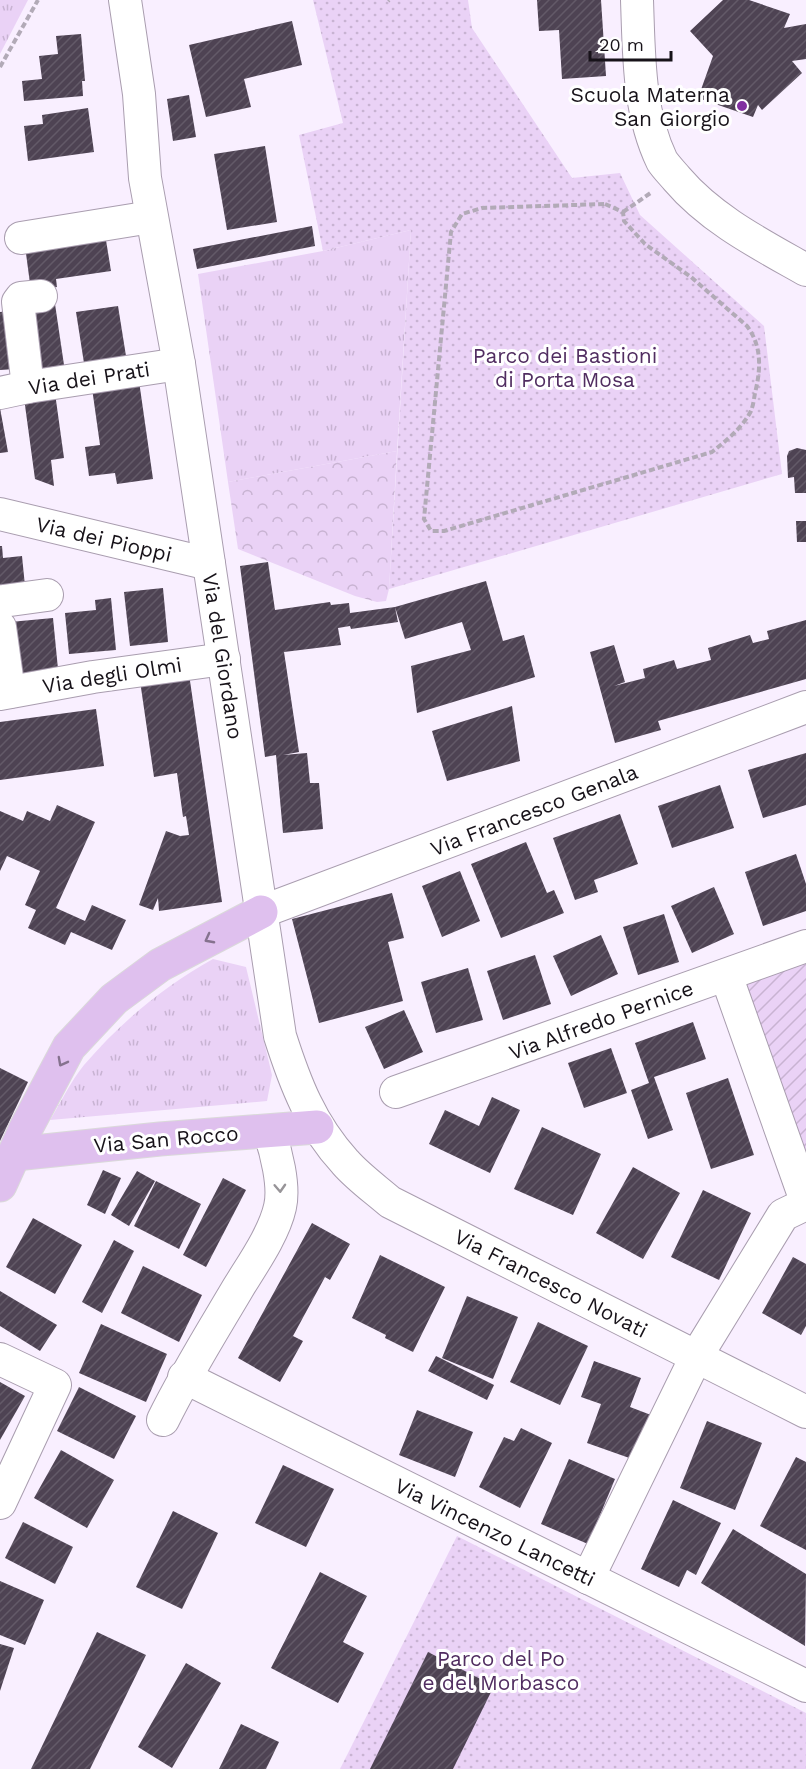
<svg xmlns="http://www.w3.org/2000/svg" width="806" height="1769" font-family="'Work Sans',sans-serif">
<defs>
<pattern id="grass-tufts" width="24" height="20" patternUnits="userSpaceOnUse" patternTransform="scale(1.5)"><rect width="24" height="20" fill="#ead2f6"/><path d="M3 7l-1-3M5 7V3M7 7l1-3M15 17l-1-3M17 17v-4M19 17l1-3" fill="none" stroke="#c8b3d2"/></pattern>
<pattern id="forest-crowns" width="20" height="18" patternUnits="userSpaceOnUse" patternTransform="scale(1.5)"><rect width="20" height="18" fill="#ead2f6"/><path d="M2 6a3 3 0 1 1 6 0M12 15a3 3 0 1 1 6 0" fill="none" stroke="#c8b3d2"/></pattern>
<pattern id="park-dots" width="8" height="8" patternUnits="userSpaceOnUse" patternTransform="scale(1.5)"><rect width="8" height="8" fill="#ead2f6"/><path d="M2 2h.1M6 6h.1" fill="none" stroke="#c8b3d2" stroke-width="1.8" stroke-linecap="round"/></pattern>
<pattern id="garden-furrows" width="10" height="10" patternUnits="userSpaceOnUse" patternTransform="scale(1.5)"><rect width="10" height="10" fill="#ead2f6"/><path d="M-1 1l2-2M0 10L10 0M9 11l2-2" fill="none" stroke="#c8b3d2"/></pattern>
<pattern id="building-hatch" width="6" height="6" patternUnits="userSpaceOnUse" patternTransform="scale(1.5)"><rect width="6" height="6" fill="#4e4353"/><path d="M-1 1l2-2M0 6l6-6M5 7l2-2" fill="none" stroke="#635a68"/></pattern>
</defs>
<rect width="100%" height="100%" fill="#f9efff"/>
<g fill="url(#grass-tufts)">
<path d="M0,0H28L0,54Z"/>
<path d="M411,230L397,451L228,482L198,274L323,251Z"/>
<path d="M213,959L246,967L272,1075L267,1101L50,1120C61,1102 71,1081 84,1065C122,1021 163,987 213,959Z"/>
</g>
<path fill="url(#forest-crowns)" d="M397,451L389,589L386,601L377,602L355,596L238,549L228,482Z"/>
<g fill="url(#park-dots)">
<path d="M313,0H468L472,28L572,178L620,173L640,215L764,326L782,474L389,589L411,230L323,251L299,135L343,123Z"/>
<path d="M457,1536L806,1713V1769H340Z"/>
</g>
<path fill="url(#garden-furrows)" d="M806,959V1156L743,982Z"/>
<g fill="url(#building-hatch)">
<path d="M537,0H601L606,76L562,79L559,30L539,31Z"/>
<path d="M723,0H749L790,14L784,28L806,24V59L792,61L802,73L762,110L758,105L753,117L698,98L713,56L690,31Z"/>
<path d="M292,21L302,65L244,79L251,107L206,117L189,45Z"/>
<path d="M81,34L85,81H82L83,96L24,101L22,81L42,79L39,56L58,54L56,36Z"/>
<path d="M189,95L196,137L173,141L167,99Z"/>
<path d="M88,108L94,152L28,161L24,126L43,124L42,115Z"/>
<path d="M265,146L277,222L227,230L214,154Z"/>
<path d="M312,226L315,246L197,269L193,249Z"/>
<path d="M105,234L111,271L56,279L57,287L31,291L25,246Z"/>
<path d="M55,304L64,365L38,369L28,308Z"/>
<path d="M118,306L126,356L84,363L76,312Z"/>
<path d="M9,311L15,369L0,370V312Z"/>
<path d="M139,381L153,479L117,484L115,473L89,476L85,447L100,445L92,388Z"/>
<path d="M55,393L64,458L51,460L54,486L35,479L24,398Z"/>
<path d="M0,408L8,452L0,453Z"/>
<path d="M797,448L806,450V493H795L794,477L788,478L787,456L789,451Z"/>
<path d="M796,521H806V542H797Z"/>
<path d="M0,546H2L3,558L22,556L25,586L0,589Z"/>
<path d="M268,562L275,610L330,602L331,605L349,603L350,613L395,607L486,581L503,641L524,635L535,677L417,713L411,666L471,650L462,622L405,639L395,607L398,622L351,629L350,626L338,628L341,645L284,652L299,752L283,755L307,753L310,783H319L323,829L283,833L276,755L265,757L240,566Z"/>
<path d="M163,588L168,642L130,646L124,592Z"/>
<path d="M111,598L116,650L69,654L65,613L96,610L95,600Z"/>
<path d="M53,618L58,669L15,674L10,622Z"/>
<path d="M806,620V679L658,721L661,730L615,743L590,652L614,645L625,682L614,686L645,678L643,669L674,660L677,669L711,660L708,648L750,635L753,643L769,639L767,631Z"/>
<path d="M188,667L222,902L159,911L158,898L153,910L139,905L166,831L180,836L189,835L186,816L183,817L177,773L154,777L139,674Z"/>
<path d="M512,706L520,761L447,781L432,731Z"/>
<path d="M96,709L104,766L0,780V722Z"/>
<path d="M806,753V805L763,818L748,770Z"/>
<path d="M720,785L734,828L672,848L658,806Z"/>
<path d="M57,805L95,822L56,908L85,921L92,905L126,920L112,950L71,932L65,945L28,928L36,910L25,905L40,871L7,856L0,871V811L23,821L27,811L50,821Z"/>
<path d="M620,814L638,864L594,880L598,892L575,900L553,838Z"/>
<path d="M526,842L547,893L554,890L564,913L501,938L471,864Z"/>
<path d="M796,854L806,884V911L763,926L745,872Z"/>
<path d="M460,871L480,921L442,937L422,886Z"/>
<path d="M714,887L734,934L692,953L671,906Z"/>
<path d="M392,893L404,938L388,942L403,1001L319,1023L292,919Z"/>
<path d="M664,914L679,962L638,975L623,927Z"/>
<path d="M601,935L618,974L571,996L553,956Z"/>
<path d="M535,955L551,1004L503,1020L487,971Z"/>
<path d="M468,968L483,1020L436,1033L421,982Z"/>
<path d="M404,1010L423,1052L384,1069L365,1027Z"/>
<path d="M693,1022L706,1059L654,1077L673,1130L648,1139L631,1090L649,1083L635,1043Z"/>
<path d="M611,1048L627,1093L584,1108L568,1063Z"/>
<path d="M0,1068L28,1082L0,1141Z"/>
<path d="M728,1078L754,1155L711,1169L686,1093Z"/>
<path d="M492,1097L520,1110L490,1173L429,1144L445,1110L479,1126Z"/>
<path d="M542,1127L601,1154L573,1215L514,1189Z"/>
<path d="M633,1167L680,1193L643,1259L596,1233Z"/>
<path d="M103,1170L121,1178L105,1214L87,1205Z"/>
<path d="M137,1171L155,1181L129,1226L111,1215Z"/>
<path d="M223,1178L246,1190L206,1267L183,1255Z"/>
<path d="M156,1181L201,1204L179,1249L134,1226Z"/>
<path d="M703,1190L751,1213L719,1280L671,1257Z"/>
<path d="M33,1218L82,1245L55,1294L6,1267Z"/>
<path d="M312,1223L350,1244L330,1280L325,1277L293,1336L303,1341L280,1382L238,1358Z"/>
<path d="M114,1240L134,1251L102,1313L82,1302Z"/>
<path d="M380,1255L445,1287L413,1352L385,1338L386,1335L352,1318Z"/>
<path d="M793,1257L806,1264V1326L801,1335L762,1313Z"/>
<path d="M143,1266L202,1295L179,1342L121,1313Z"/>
<path d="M0,1291L57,1325L40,1351L0,1326Z"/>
<path d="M467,1296L518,1317L493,1379L442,1358Z"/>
<path d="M538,1322L588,1346L560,1405L510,1382Z"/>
<path d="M101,1324L167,1354L146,1402L79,1373Z"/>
<path d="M436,1356L494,1385L487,1400L428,1371Z"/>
<path d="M594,1361L641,1378L630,1407L651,1415L635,1460L587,1443L601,1404L581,1397Z"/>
<path d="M0,1382L25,1396L0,1440Z"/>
<path d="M79,1387L136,1416L114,1459L57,1431Z"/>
<path d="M417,1410L473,1432L455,1477L399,1455Z"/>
<path d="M707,1421L762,1443L735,1510L680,1488Z"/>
<path d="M521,1428L552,1443L520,1508L479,1487L504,1437L514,1441Z"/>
<path d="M61,1450L114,1480L87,1528L34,1498Z"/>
<path d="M796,1457L806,1462V1550L760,1526Z"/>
<path d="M569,1459L615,1479L588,1544L541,1524Z"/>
<path d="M283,1465L334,1489L306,1547L255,1523Z"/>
<path d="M673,1500L721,1523L696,1575L687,1570L679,1587L641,1569Z"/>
<path d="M173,1511L218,1533L182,1609L136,1587Z"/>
<path d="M23,1522L73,1547L55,1584L5,1558Z"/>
<path d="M733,1529L806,1574L805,1646L701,1583Z"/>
<path d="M320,1572L367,1596L343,1642L364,1653L338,1703L271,1668Z"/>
<path d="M0,1581L44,1600L25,1645L0,1635Z"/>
<path d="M97,1632L146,1655L90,1769H31Z"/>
<path d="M0,1644L14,1648L0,1691Z"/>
<path d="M428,1652L494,1686L453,1769H370Z"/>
<path d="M186,1663L221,1683L172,1768L138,1747Z"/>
<path d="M241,1724L279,1742L266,1769H219Z"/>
</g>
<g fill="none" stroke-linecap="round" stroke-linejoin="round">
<g stroke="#a99daf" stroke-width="34">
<g id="minor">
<path d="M125,0L139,94L145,178L179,364L280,1036C295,1083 311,1125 345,1162C358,1177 375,1189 390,1202L806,1412"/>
<path d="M637,0C639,54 638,111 662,161C666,167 672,173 677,179C711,219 760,244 806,270"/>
<path d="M21,238L151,217"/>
<path d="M28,387L18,302L21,298L41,296"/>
<path d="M0,393L28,387L179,364"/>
<path d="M0,514L209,564"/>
<path d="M0,604L3,601L47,595"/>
<path d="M0,627L9,692"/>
<path d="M0,694L93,677L224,659"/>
<path d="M261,912L806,707"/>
<path d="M726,975L806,1201"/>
<path d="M396,1092L806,946"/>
<path d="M0,1359L55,1385L0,1503"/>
<path d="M184,1377L806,1686"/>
<path d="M163,1420C185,1375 212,1332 238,1288C252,1265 274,1234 280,1207C285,1186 276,1151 269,1131"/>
<path d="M588,1578L696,1357L783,1215L806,1204"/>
</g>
</g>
<g stroke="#dad9da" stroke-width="35">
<g id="major">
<path d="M15,1154L160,1139L317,1127"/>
<path d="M0,1185L25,1130L69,1047L114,999L160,965L261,912"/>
</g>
</g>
<g stroke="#b2aab7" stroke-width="4" stroke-dasharray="6 3" stroke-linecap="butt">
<path d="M388,1L389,0"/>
<path d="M0,67L38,0"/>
<path d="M605,204L623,212L624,221L645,244L691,277L747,326C762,346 761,369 755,393C754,399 753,406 751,411C742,428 727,440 712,452L444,531H431L424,519L451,232L462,214L482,208Z"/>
<path d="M623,212L652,192"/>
</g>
<use href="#minor" stroke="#fff" stroke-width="32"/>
<use href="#major" stroke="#dfc0ee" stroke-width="33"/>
</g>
<defs><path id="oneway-chevron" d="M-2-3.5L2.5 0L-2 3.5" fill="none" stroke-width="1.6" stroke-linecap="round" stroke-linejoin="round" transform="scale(1.5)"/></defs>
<g stroke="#85728e">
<use href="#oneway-chevron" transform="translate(209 939) rotate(152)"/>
<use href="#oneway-chevron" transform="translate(62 1062) rotate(118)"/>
</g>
<use stroke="#979498" href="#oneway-chevron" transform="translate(280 1188) rotate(87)"/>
<circle fill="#8130a0" stroke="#fff" stroke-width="2" cx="742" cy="106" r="6"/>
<g text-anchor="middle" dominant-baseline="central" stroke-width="6" stroke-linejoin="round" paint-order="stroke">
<g font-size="21" fill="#171219" stroke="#fff" text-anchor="end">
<text x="730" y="94">Scuola Materna<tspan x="730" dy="24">San Giorgio</tspan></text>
</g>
<g font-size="21" fill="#512d61" stroke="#fff">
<text x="565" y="355">Parco dei Bastioni<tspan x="565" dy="24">di Porta Mosa</tspan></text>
<text x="501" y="1658">Parco del Po<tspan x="501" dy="24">e del Morbasco</tspan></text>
</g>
<g font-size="21" fill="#171219" stroke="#fff">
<text transform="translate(89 378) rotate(-9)">Via dei Prati</text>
<text transform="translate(104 539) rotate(13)">Via dei Pioppi</text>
<text transform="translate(223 656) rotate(81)">Via del Giordano</text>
<text transform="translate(112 675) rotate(-9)">Via degli Olmi</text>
<text transform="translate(534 810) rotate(-21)">Via Francesco Genala</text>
<text transform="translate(601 1020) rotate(-20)">Via Alfredo Pernice</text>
<text transform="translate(166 1139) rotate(-5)">Via San Rocco</text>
<text transform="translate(551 1283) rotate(27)">Via Francesco Novati</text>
<text transform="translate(495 1532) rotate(26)">Via Vincenzo Lancetti</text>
</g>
</g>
<path d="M590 51v9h81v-9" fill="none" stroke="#171219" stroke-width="3"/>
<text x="599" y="51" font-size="18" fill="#171219" stroke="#ffffff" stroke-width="4.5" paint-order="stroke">20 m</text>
</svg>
